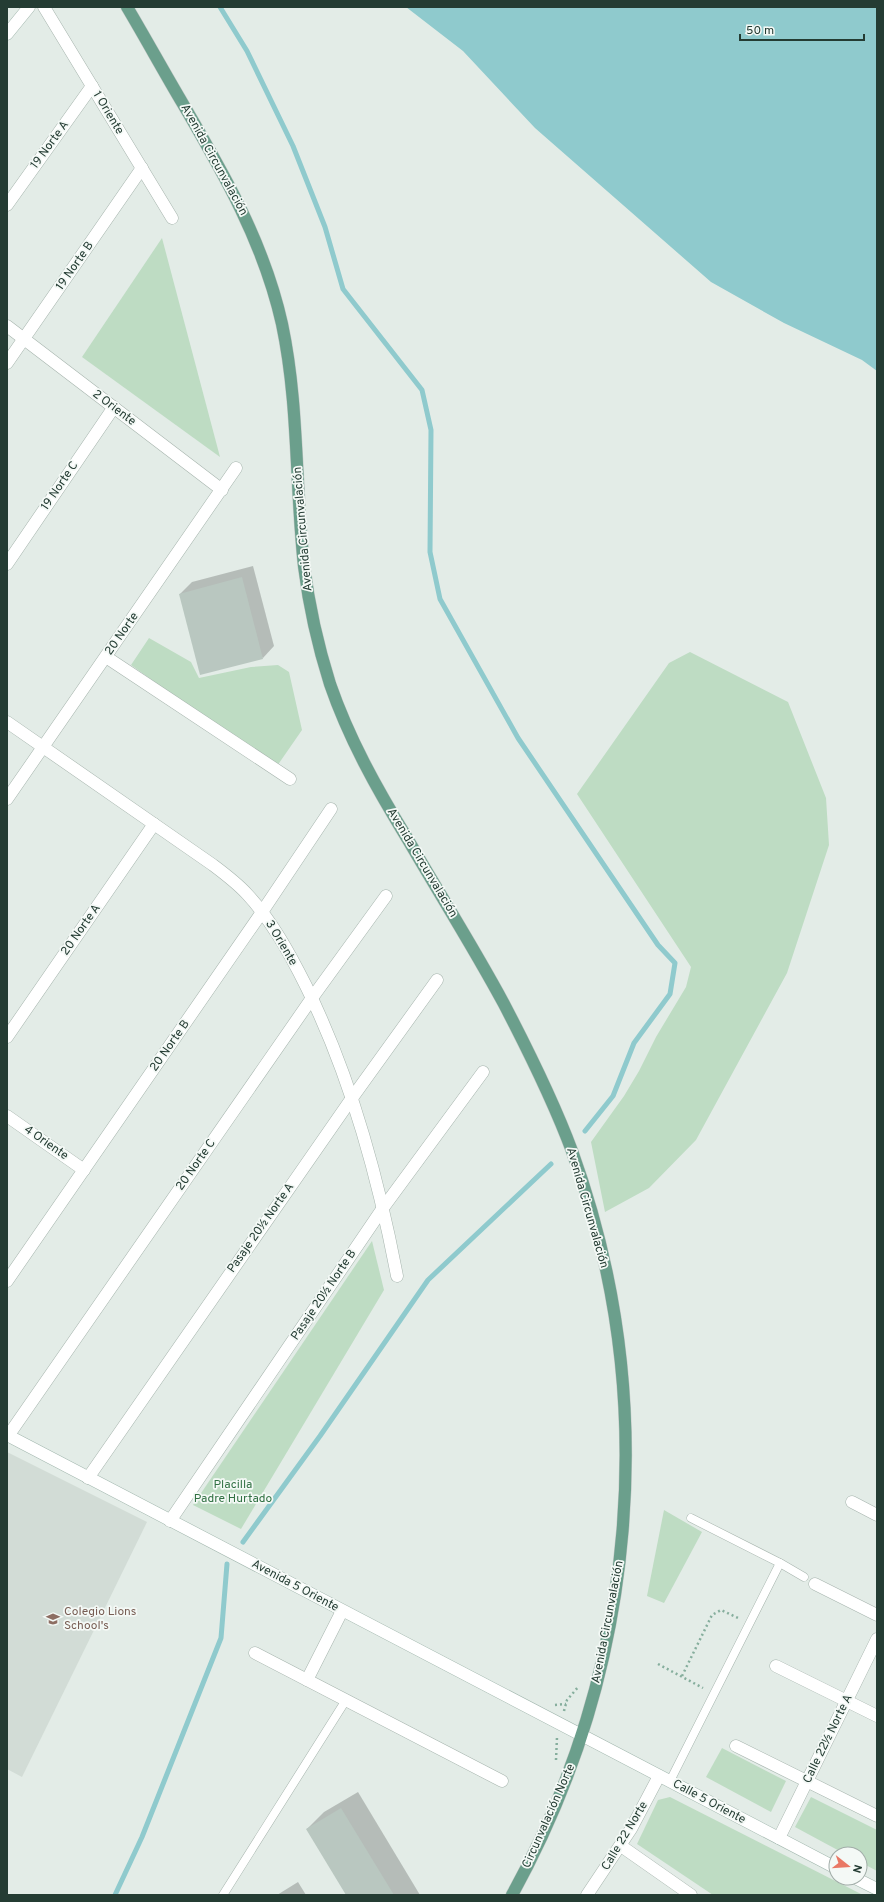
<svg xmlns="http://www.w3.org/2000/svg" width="884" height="1902" font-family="Overpass,sans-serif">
<rect width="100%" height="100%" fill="#e3ece7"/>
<path fill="#d2dcd6" d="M7,1452L147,1522L22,1777L7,1769Z"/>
<g fill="#bedcc3">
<path d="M162,238L220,457L82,357Z"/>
<path d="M149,638L191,662L199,678L251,667L278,665L289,672L302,730L275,769L131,665Z"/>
<path d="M690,652L788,702L826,798L829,845L787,973L696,1140L649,1188L605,1212L591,1142L624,1096L639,1071L656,1037L686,987L691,967L577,794L669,663Z"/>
<path d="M372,1241L384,1290L241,1529L193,1505Z"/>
<path d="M664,1510L702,1532L664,1603L647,1596Z"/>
<path d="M722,1748L786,1781L771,1812L706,1777Z"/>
<path d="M670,1797L863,1895H713L637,1844L658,1800Z"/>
<path d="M811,1797L877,1830V1871L860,1862V1854H845L795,1827Z"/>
</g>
<path fill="#8fcacd" d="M406,7H877V371L862,360L784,323L711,282L535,128L463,51Z"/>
<g fill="#0003">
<path d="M253,566L274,646L263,658L180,594L192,582Z"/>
<path d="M358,1792L420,1895H347L307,1829L324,1812Z"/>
<path d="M298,1882L306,1895H277Z"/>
</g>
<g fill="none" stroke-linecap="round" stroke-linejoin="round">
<g stroke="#8fcacd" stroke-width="5">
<path d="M220,7L247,51L293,146L325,227L343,289L422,390L431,430L430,552L440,599L518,738L658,945L675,963L670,994L634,1043L613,1096L585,1131"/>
<path d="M243,1542L320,1436L428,1280L551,1164"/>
<path d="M115,1895L142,1837L221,1638L227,1564"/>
</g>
</g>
<g fill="#b9c7c0">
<path d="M242,577L263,659L200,675L179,594Z"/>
<path d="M341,1808L394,1895H346L306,1829Z"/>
</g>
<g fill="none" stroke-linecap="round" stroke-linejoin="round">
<g stroke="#a6b4ad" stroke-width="9">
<g id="lane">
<path d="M691,1518L780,1563L804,1577"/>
<path d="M670,1781L780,1563"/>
<path d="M223,1895L346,1700"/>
</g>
</g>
<g stroke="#a6b4ad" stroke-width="13">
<g id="street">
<path d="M44,7L172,218"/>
<path d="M7,205L92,86"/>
<path d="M7,326L222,490"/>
<path d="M7,363L142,168"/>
<path d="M7,564L114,407"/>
<path d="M106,657L290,779"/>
<path d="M7,722L213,865C225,874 237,883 247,894C272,921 290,954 306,986C351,1077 378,1176 397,1276"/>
<path d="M7,799L236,468"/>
<path d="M7,1037L154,824"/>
<path d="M7,1116L84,1170"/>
<path d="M7,1281L262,912L331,809"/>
<path d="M8,1436L312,998L386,896"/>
<path d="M88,1478L352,1098L437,980"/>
<path d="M852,1502L877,1515"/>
<path d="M170,1521L383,1208L483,1072"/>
<path d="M815,1584L877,1615"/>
<path d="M255,1653L502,1781"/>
<path d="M776,1666L877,1716"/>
<path d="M307,1680L342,1611"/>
<path d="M736,1746L877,1816"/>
<path d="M779,1838L877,1639"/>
<path d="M621,1846L691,1895"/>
<path d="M587,1895L631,1829L659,1776"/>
</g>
</g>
<g stroke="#a2b7ae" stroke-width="13">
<g id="secondary">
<path d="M7,34L29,7"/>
<path d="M7,1435L836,1868"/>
<path d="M855,1878L877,1889"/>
</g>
</g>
<g stroke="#c2c8c6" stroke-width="13">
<path id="primary" d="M127,7C146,39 164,72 183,104C224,174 264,243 282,324C299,404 295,485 304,566C309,606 318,646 330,684C349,739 377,789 407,838C439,893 474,948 504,1004C529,1052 553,1100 572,1151C661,1397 638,1667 512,1895"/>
</g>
<g stroke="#86ae9d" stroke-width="2.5" stroke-dasharray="2 3" stroke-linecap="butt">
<path d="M658,1664L703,1688"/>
<path d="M682,1676L712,1615L721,1610L738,1618"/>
<path d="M555,1705L566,1704"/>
<path d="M564,1711L567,1700L579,1686"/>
<path d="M556,1760L557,1737"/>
</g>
<use href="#lane" stroke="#fff" stroke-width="8"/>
<use href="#street" stroke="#fff" stroke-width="12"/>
<use href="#secondary" stroke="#fff" stroke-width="12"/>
<use href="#primary" stroke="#6b9f8c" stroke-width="12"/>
</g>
<defs>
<g id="school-bare" transform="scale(1.08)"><path d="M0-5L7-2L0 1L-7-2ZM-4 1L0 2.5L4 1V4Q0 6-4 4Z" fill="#8d6e63" stroke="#f4f9f6" stroke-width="2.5" paint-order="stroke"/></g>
</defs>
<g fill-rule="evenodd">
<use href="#school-bare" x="53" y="1619"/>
</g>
<g text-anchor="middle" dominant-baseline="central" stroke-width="3.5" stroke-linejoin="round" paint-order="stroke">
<g font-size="12" fill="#243c33" stroke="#f4f9f6">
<text transform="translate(108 113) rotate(59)">1 Oriente</text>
<text transform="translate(50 145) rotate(-54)">19 Norte A</text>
<text transform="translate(214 160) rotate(61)">Avenida Circunvalación</text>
<text transform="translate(75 266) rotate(-55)">19 Norte B</text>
<text transform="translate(114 408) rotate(37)">2 Oriente</text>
<text transform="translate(60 486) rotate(-56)">19 Norte C</text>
<text transform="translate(303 529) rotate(-95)">Avenida Circunvalación</text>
<text transform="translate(122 634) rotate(-55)">20 Norte</text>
<text transform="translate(422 863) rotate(59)">Avenida Circunvalación</text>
<text transform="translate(81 930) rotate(-55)">20 Norte A</text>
<text transform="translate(281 943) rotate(59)">3 Oriente</text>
<text transform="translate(170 1046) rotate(-55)">20 Norte B</text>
<text transform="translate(46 1143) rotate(35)">4 Oriente</text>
<text transform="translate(196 1165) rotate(-55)">20 Norte C</text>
<text transform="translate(587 1208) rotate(74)">Avenida Circunvalación</text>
<text transform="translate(261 1228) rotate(-55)">Pasaje 20½ Norte A</text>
<text transform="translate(324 1295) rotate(-56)">Pasaje 20½ Norte B</text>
<text transform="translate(295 1586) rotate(28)">Avenida 5 Oriente</text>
<text transform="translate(608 1622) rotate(-79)">Avenida Circunvalación</text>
<text transform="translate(828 1739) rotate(-64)">Calle 22½ Norte A</text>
<text transform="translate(709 1802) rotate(28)">Calle 5 Oriente</text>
<text transform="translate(549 1816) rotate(-66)">Circunvalación Norte</text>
<text transform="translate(625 1836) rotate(-59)">Calle 22 Norte</text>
</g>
<g font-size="12" fill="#317143" stroke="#f4f9f6">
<text x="233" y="1485">Placilla<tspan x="233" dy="14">Padre Hurtado</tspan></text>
</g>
<g font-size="12" fill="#785e54" stroke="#f4f9f6" text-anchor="start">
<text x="64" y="1612">Colegio Lions<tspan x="64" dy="14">School's</tspan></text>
</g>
</g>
<rect width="884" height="1902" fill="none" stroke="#243c33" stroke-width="16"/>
<g transform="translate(848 1866) rotate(107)"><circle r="19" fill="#f4f9f6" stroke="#a1ada8"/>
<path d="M0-3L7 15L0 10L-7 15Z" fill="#e97865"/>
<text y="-6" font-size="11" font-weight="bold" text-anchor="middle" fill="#243c33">N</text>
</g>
<path d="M740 34v6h124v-6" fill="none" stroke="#243c33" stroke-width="2"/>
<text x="746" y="34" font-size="12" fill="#243c33" stroke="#f4f9f6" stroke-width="3" paint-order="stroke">50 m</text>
</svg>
